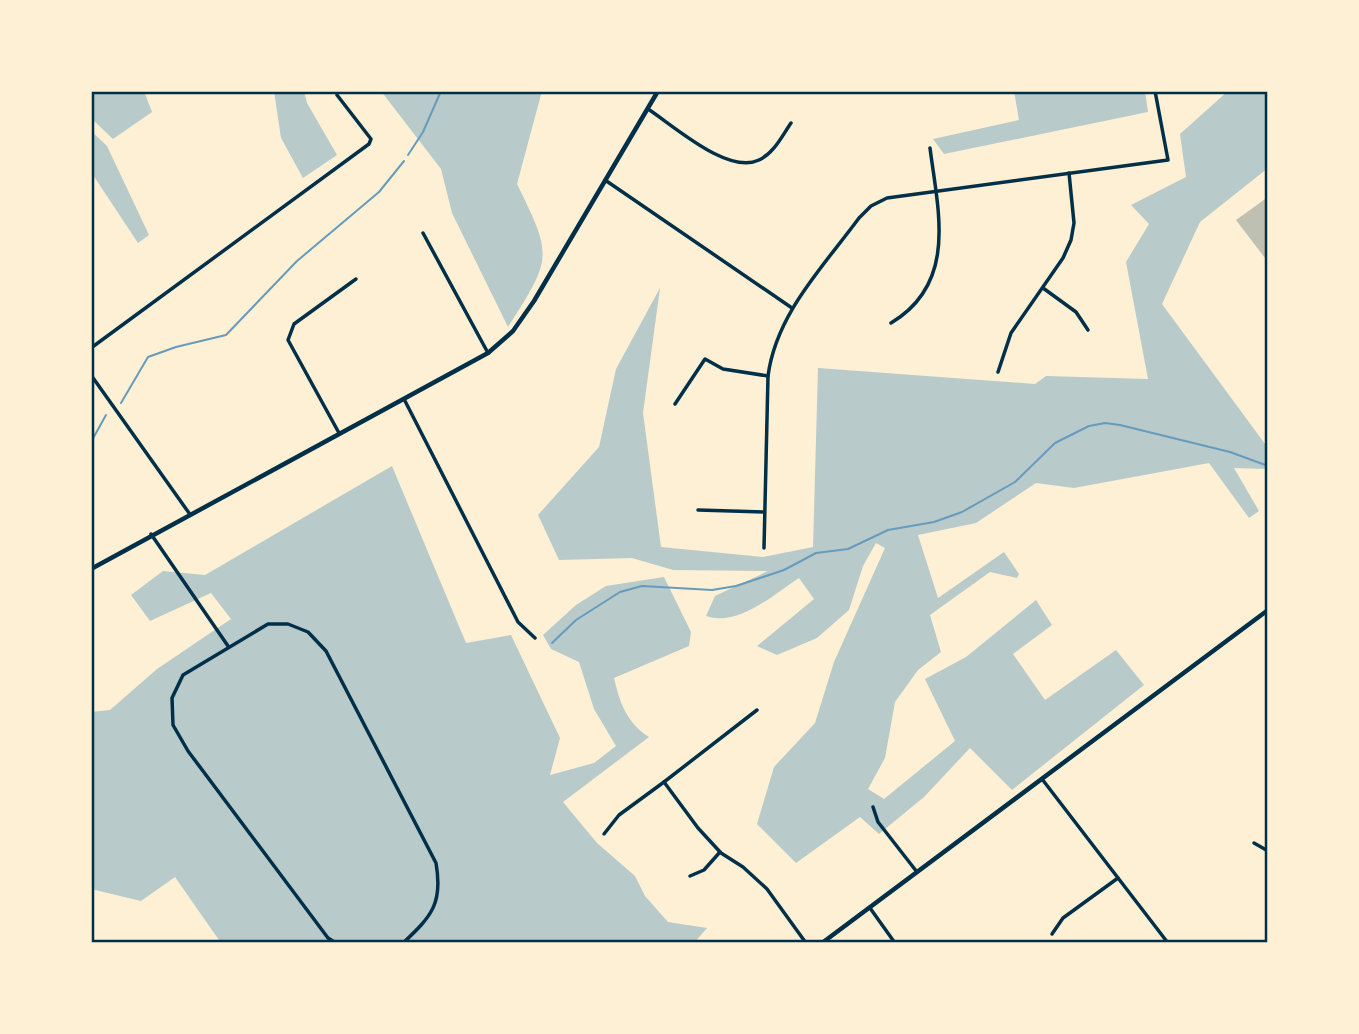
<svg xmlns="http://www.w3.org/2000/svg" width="1359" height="1034" font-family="'DejaVu Sans',sans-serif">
<rect width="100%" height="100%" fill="#fdf0d5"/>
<g fill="#b9caca">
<path d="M93,91H144L152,112L113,139L93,120Z"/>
<path d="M274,91H304L307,103L337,155L303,178L281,138Z"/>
<path d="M381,91H542L517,184C553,257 552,258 508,327L452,213L441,169Z"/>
<path d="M1014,91H1145L1148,112L944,154L933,139L1019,120Z"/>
<path d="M1228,91H1268V168L1200,222L1162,304L1268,448V469L1234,468L1259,511L1249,518L1209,463L1074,488L1036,483L976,523L918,535L938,598L1004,552L1019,574L1017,578L990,572L930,615L941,652L918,670L895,702L885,758L868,789L884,799L955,741L925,679L966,657L1036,600L1052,625L1013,654L1045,700L1116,650L1144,685L1012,790L970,748L924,797L879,834L860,817L796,863L757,824L774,767L815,723L834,662L885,548L876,543L863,566L849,610L817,638L777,655L757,646L814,599L799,578C773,595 738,627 706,616L715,596L768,571L673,570L632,558L559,560L538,515L599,447L616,369L660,288L643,413L661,547L763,557L813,547L818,368L1035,384L1046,376L1148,379L1126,262L1149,224L1131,205L1186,177L1180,134Z"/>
<path d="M91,131L107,146L149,235L138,243L91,172Z"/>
<path d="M392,466L466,643L511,635L560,738L550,775L594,763L616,746L594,709L579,662L551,649L543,635L576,605L606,586L664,577L691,632L689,646L614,678C620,703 626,722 649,737L563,802L597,843L635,876L645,896L668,922L707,928L694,943H221L175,877L141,901L91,889V712L110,710L157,669L231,619L211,593L150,621L131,595L163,571L205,575Z"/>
</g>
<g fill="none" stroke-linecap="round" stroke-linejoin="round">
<g stroke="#669bbc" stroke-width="2">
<path d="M408,155L423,132L441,91"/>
<path d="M121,403L148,357L176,347L226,335L297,261L379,192L404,161"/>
<path d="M91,442L106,415"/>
<path d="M552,643L576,620L620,592L642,586L712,590L736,586L784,570L816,553L848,549L888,530L934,522L962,512L1015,482L1055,443L1089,426L1105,423L1120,425L1230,452L1268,466"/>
</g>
</g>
<path fill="#bec0b2" d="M1268,197V262L1236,220Z"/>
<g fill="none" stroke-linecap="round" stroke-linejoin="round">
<g stroke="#003049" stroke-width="3.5">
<path d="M648,109C674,126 728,175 759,160C774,153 782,136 791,123"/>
<path d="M605,180L792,308"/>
<path d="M423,233L488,353"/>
<path d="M1043,288L1076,312L1088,330"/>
<path d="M891,323C958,283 938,211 930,148"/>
<path d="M91,348L369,144L371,139L337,95"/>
<path d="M998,372L1011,333L1063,258L1071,240L1074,223L1069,173"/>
<path d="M91,375L189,513"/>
<path d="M404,399L518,622L535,638"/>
<path d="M675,404L705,359L723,369L768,376"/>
<path d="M339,433L288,340L294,324L356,279"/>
<path d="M698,510L764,512"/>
<path d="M151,534L228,646"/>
<path d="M764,548L768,376C776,314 823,267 859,218L871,206L887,198L1168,160L1155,91"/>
<path d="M757,710L664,782L698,828L721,853L743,867L767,889L806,943"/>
<path d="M1042,779L1168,943"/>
<path d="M873,807L878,822L917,872"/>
<path d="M604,834L619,815L664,782"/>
<path d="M1254,843L1268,851"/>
<path d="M690,876L704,870L720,852"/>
<path d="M870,908L895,943"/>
<path d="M1052,934L1063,918L1118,878"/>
<path d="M336,943L328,938L188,751L173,725L172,698L183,675L268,624H288L308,632L326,651L436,863C443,903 432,916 403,943"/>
</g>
<path stroke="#003049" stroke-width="4.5" d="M822,943L1268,610"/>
<path stroke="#003049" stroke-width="4.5" d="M91,569L488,353L513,331L534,301L658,91"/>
</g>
<rect width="1359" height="1034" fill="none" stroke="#fdf0d5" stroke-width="186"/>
<rect x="93" y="93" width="1173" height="848" fill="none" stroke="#003049" stroke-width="2.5"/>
</svg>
